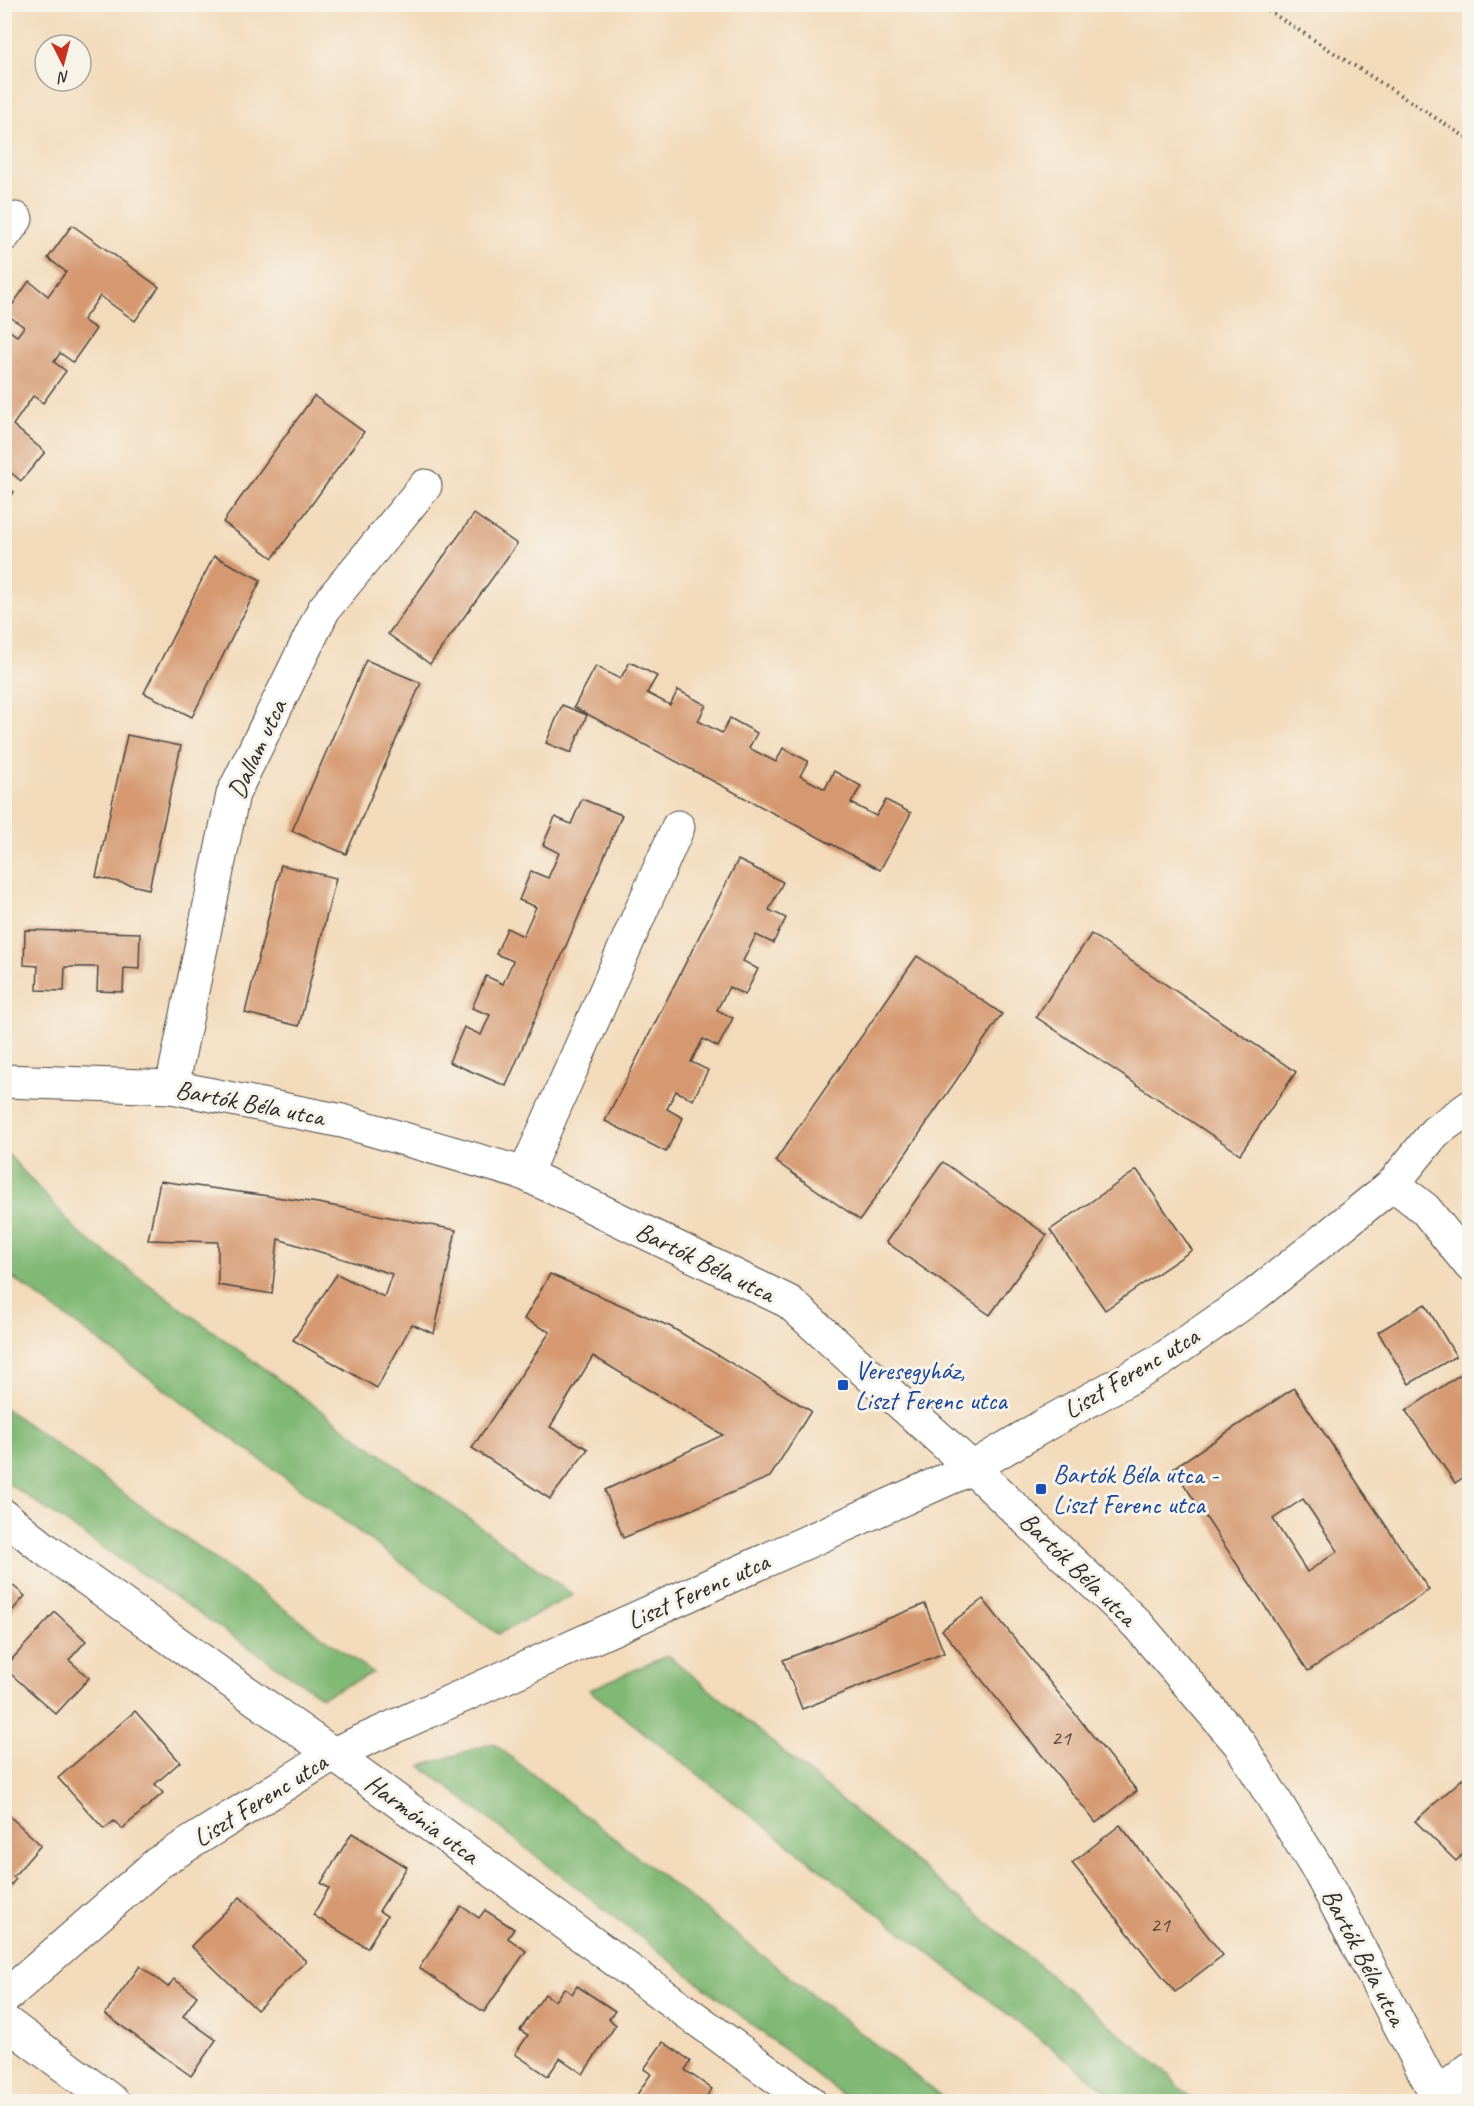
<svg xmlns="http://www.w3.org/2000/svg" width="1474" height="2106" font-family="Caveat,sans-serif">
<rect width="100%" height="100%" fill="#f7f3e8"/>
<filter id="ink" filterUnits="userSpaceOnUse"><feTurbulence type="fractalNoise" baseFrequency=".0167" numOctaves="2"/><feDisplacementMap in="SourceGraphic" scale="12" xChannelSelector="R" yChannelSelector="G"/><feConvolveMatrix kernelMatrix="1 2 1 2 8 2 1 2 1" color-interpolation-filters="sRGB"/></filter>
<filter id="wash" filterUnits="userSpaceOnUse"><feTurbulence type="fractalNoise" baseFrequency=".008" numOctaves="4" result="noise"/><feDisplacementMap in="SourceGraphic" scale="24" xChannelSelector="R" yChannelSelector="G"/><feGaussianBlur stdDeviation="1.35" result="paint"/><feColorMatrix in="noise" values="0 0 0 0 0 0 0 0 0 0 0 0 0 0 0 0 0 1.4 0 .05"/><feComposite in="paint" operator="in"/></filter>
<g filter="url(#wash)">
<rect width="100%" height="100%" fill="#f3daba"/>
<g fill="#80b874" stroke="#567250" stroke-width="1.5">
<path d="M5,1151L80,1234L573,1595L498,1634L5,1272Z"/>
<path d="M5,1408L373,1673L322,1697L5,1481Z"/>
<path d="M668,1655L1160,2067L1194,2101H1120L589,1690Z"/>
<path d="M493,1743L947,2101H850L421,1766Z"/>
</g>
<g id="blocks">
<g fill="#d59870" fill-rule="evenodd">
<path d="M72,225L159,287L135,321L100,296L83,320L96,329L73,362L60,353L54,362L66,371L43,403L33,396L13,425L45,452L21,481L4,467V327L17,336L24,327L6,314L29,281L48,296L66,272L48,258Z"/>
<path d="M314,396L364,432L273,558L223,522Z"/>
<path d="M4,484L14,492L4,504Z"/>
<path d="M474,514L517,544L430,664L388,634Z"/>
<path d="M214,556L261,580L192,717L144,693Z"/>
<path d="M366,660L421,683L346,854L292,831Z"/>
<path d="M630,662L657,676L647,693L670,705L678,690L706,705L698,721L722,733L730,718L757,733L749,748L776,762L783,748L808,761L800,776L825,789L834,771L861,786L851,803L876,816L886,800L911,813L880,870L574,707L596,666L620,679Z"/>
<path d="M562,705L587,715L571,753L546,743Z"/>
<path d="M127,735L181,746L149,889L96,877Z"/>
<path d="M582,799L622,815L506,1086L449,1062L464,1027L481,1035L490,1015L472,1008L486,976L503,984L513,961L496,954L507,928L523,936L536,907L519,900L531,871L548,878L559,853L543,845L555,817L571,824Z"/>
<path d="M738,860L783,882L769,910L786,918L773,943L756,935L743,961L758,969L745,995L729,987L717,1010L733,1018L718,1047L703,1039L691,1062L708,1070L693,1100L676,1091L667,1109L683,1118L666,1152L605,1121Z"/>
<path d="M281,865L336,878L299,1026L245,1013Z"/>
<path d="M25,930L140,933L139,969L124,968L123,992L97,991L98,967H65L64,991L37,990L38,966L24,965Z"/>
<path d="M1091,934L1296,1072L1240,1154L1036,1017Z"/>
<path d="M917,956L1002,1014L860,1220L775,1161Z"/>
<path d="M943,1162L1047,1235L990,1315L886,1242Z"/>
<path d="M1137,1170L1192,1250L1105,1310L1050,1230Z"/>
<path d="M160,1181L318,1203L456,1230L434,1334L412,1324L377,1388L293,1340L337,1274L384,1297L392,1274L278,1239L272,1294L218,1285V1242L148,1240Z"/>
<path d="M550,1274L671,1327L811,1411L770,1477L623,1538L605,1490L723,1435L593,1356L550,1427L588,1449L550,1499L472,1448L550,1332L524,1319Z"/>
<path d="M1425,1304L1456,1356L1409,1384L1378,1332Z"/>
<path d="M1470,1368V1473L1455,1483L1406,1411Z"/>
<path d="M1294,1388L1429,1590L1308,1671L1173,1468ZM1303,1499L1338,1551L1307,1572L1273,1519Z"/>
<path d="M4,1578L25,1596L4,1620Z"/>
<path d="M983,1599L1137,1791L1096,1823L942,1630Z"/>
<path d="M925,1604L944,1653L802,1709L783,1660Z"/>
<path d="M55,1612L86,1641L69,1660L89,1678L56,1714L4,1668Z"/>
<path d="M135,1711L180,1762L155,1784L163,1793L122,1829L114,1821L104,1829L58,1778Z"/>
<path d="M1470,1772V1847L1456,1861L1415,1821Z"/>
<path d="M5,1812L41,1845L13,1877L16,1879L5,1892Z"/>
<path d="M1120,1825L1223,1955L1175,1992L1072,1863Z"/>
<path d="M352,1833L407,1867L379,1911L387,1916L367,1948L313,1915L329,1888L321,1883Z"/>
<path d="M240,1897L306,1961L257,2010L191,1946Z"/>
<path d="M461,1906L479,1918L485,1910L514,1929L508,1938L526,1951L484,2012L419,1968Z"/>
<path d="M140,1966L168,1987L174,1979L197,1996L183,2016L216,2040L191,2076L105,2014Z"/>
<path d="M577,1986L615,2011L609,2019L616,2025L583,2074L560,2058L548,2076L515,2054L528,2035L520,2030L545,1994L555,2001L564,1988L572,1994Z"/>
<path d="M663,2042L691,2061L685,2070L712,2089L703,2102H632L651,2074L644,2069Z"/>
</g>
</g>
</g>
<g filter="url(#ink)">
<use href="#blocks" fill-opacity="0" stroke="#494540" stroke-width="1.5"/>
<g fill="none" stroke-linecap="round" stroke-linejoin="round">
<g stroke="#494540" stroke-width="35">
<g id="minor">
<path d="M4,235L16,219"/>
<path d="M4,1081L172,1087L342,1121L525,1174L789,1302L972,1468L1138,1625L1239,1743L1320,1873L1437,2096L1443,2102"/>
<path d="M172,1087L233,794L324,609L425,486"/>
<path d="M525,1174L678,827"/>
<path d="M1393,1184L1435,1132L1470,1107"/>
<path d="M4,1516L45,1549L333,1754L810,2102"/>
<path d="M4,1998L158,1863L333,1754L972,1468L1048,1423L1160,1361L1256,1294L1393,1184L1425,1209L1470,1265"/>
<path d="M4,2021L113,2102"/>
<path d="M1437,2096L1470,2069"/>
</g>
</g>
<path stroke="#494540" stroke-width="4" stroke-dasharray="1.5 4.5" stroke-linecap="butt" d="M1258,4L1470,140"/>
<use href="#minor" stroke="#fff" stroke-width="33"/>
</g>
</g>
<g fill="#1a4fb4" stroke="#f7f3e8" stroke-width="2">
<rect x="837" y="1379" width="12" height="12" rx="3"/>
<rect x="1035" y="1483" width="12" height="12" rx="3"/>
</g>
<g text-anchor="middle" dominant-baseline="central" stroke-width="6" stroke-linejoin="round" paint-order="stroke">
<g font-size="22" fill="#56463c">
<text x="1061" y="1738">21</text>
<text x="1160" y="1925">21</text>
</g>
<g font-size="26" fill="#2b2b2b" stroke="#f7f3e8">
<text transform="translate(257 749) rotate(-65)">Dallam utca</text>
<text transform="translate(250 1103) rotate(11)">Bartók Béla utca</text>
<text transform="translate(705 1262) rotate(26)">Bartók Béla utca</text>
<text transform="translate(1131 1373) rotate(-31)">Liszt Ferenc utca</text>
<text transform="translate(1078 1569) rotate(44)">Bartók Béla utca</text>
<text transform="translate(698 1591) rotate(-24)">Liszt Ferenc utca</text>
<text transform="translate(260 1800) rotate(-32)">Liszt Ferenc utca</text>
<text transform="translate(422 1819) rotate(36)">Harmónia utca</text>
<text transform="translate(1364 1957) rotate(62)">Bartók Béla utca</text>
</g>
<g font-size="26" fill="#164399" stroke="#f7f3e8" text-anchor="start">
<text x="855" y="1370">Veresegyház,<tspan x="855" dy="30">Liszt Ferenc utca</tspan></text>
<text x="1053" y="1474">Bartók Béla utca -<tspan x="1053" dy="30">Liszt Ferenc utca</tspan></text>
</g>
</g>
<rect width="1474" height="2106" fill="none" stroke="#f7f3e8" stroke-width="24"/>
<g transform="translate(63 63) rotate(174)"><circle r="28" fill="#f7f3e8" stroke="#a5a39c" stroke-width="1.5"/>
<path d="M0-4.5L10 22L0 15L-10 22Z" fill="#c8321e"/>
<text y="-9" font-size="16" font-weight="bold" text-anchor="middle" fill="#2b2b2b">N</text>
</g>
</svg>
